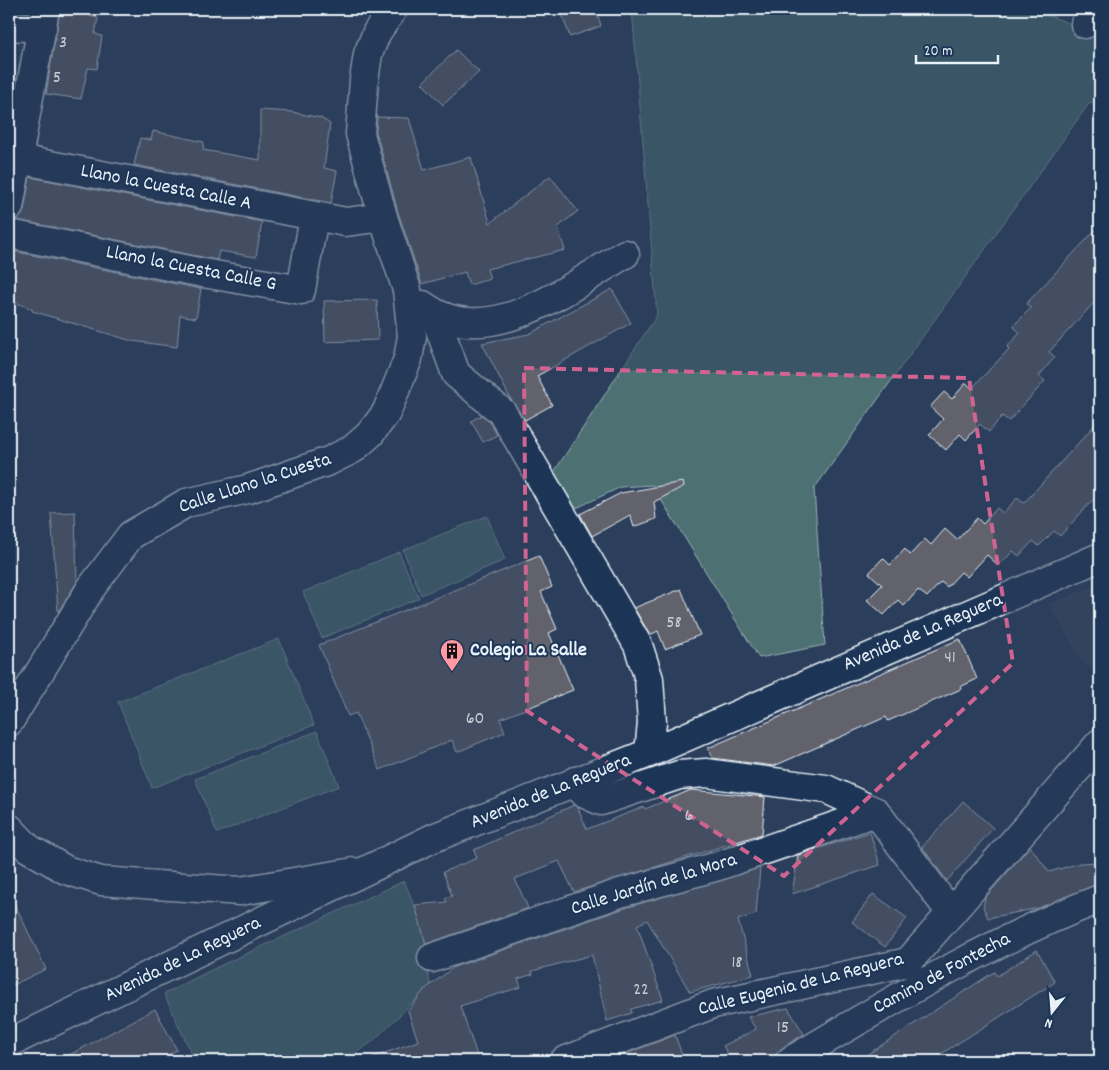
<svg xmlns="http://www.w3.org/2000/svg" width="1109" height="1070" font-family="Dekko,sans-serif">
<rect width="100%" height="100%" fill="#2b3e5b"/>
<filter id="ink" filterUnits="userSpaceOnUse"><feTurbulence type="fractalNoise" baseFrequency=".02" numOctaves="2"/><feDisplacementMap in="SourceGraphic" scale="10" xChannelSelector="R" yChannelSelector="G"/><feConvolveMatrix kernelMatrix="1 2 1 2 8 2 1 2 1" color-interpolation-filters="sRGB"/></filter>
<g filter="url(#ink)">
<path fill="#3c4960" d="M1100,583V675L1086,666L1078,656L1049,604Z"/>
<g fill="#4d7173" stroke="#9ab1b6">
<path d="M632,9H1031L1098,34L1100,31V109L1090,102L814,489L825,645L759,658L652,485L621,487L570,511L552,475L657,315Z"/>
<path d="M487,516L505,560L421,595L403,550Z"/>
<path d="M399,552L419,598L322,638L303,592Z"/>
<path d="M279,639L314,725L152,788L118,702Z"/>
<path d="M317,731L339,786L217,833L195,779Z"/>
<path d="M404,881C413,902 422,923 426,946C429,961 425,969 431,985L372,1042L344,1061H195L164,994L211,970Z"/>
</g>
<g fill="#62626c" stroke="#e8f1f8">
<path d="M60,9H90L89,16L98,18L95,34L102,36L97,69L88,68L81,99L46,94Z"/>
<path d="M560,9H596L601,26L570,37Z"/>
<path d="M456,50L479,72L443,105L422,83Z"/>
<path d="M260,110L292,112L321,118L330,124L324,168L337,171L331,203L134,165L140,138L151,140L153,131L204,142L203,150L260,160Z"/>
<path d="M377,117L409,118L424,170L471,157L490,223L550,176L578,211L558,227L565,250L487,269L490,279L469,285L465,272L422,284L398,212L376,132Z"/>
<path d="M30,177L262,222L256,257L219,251L217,260L17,220L24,210Z"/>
<path d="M1100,225V296L1049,352L1055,357L1039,376L1045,381L1009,421L1002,416L989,432L980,424L966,440L960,434L946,450L929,435L943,419L930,407L944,392L952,399L966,383L972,388L1009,349L1007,347L1020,333L1013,326L1031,308L1026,304Z"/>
<path d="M12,251L201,289L196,318L180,315L177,347L132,341L32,311V309L9,300V270Z"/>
<path d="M612,289L631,323L537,376L552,405L525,420L511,400L482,343L529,334Z"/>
<path d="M377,300L378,340L325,342L324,301Z"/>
<path d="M482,415L490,422L497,435L483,442L471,421Z"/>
<path d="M1100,419V492L1060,536L1054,531L1039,546L1033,541L1019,556L1013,551L999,566L987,555L967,577L961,572L947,587L941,582L927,597L918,590L904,606L898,600L884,615L867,600L882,585L869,573L883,558L890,565L905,549L910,555L925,539L931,545L945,529L957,540L977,518L983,524L997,508L1003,513L1017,498L1024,503Z"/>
<path d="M683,482L684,486L654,502L656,519L634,527L630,515L592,536L580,514L621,493Z"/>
<path d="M75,512L77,582L58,612L51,513Z"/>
<path d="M539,556L552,587L541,592L557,629L549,633L573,690L500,719L505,732L457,752L452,740L380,770L356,713L348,716L319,645Z"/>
<path d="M681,589L700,635L665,649L658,631L650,635L634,608Z"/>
<path d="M960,639L977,679L960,687L961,689L888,721L886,717L774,766L712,758L708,748Z"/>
<path d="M691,790L765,797L762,834L574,892L559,861L515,879L528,908L426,944L415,905L447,902L445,898L452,896L443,872L477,858L474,850L574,805L578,808L587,829L644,807L645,809Z"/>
<path d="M963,801L993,828L947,881L922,847Z"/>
<path d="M870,832L880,865L792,894L798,855Z"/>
<path d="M1030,846L1049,872L1080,863L1100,862V884L1039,908L988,918L983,907L985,898Z"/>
<path d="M760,868L756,914L738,920L753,975L690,992L647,920L637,925L663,1000L631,1009L632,1013L607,1021L592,955L532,971L533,974L518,979L521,987L460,1006L479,1061H371V1058L418,1041L408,1011L424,990L454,967L625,908Z"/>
<path d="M9,892L46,969L9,987Z"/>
<path d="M873,894L907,918L885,947L852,922Z"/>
<path d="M1037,950L1055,982L930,1061H857L994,972L997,976Z"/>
<path d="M788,1008L804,1034L782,1048L776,1054L774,1061H732L723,1046L756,1029L748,1017Z"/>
<path d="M155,1009L177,1050L156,1061H58Z"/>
<path d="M675,1035L684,1061H607Z"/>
</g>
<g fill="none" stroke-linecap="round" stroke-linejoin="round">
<g stroke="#e8f1f8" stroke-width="31">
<g id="street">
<path d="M1085,24L1100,10"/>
<path d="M9,26L42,28"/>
<path d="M18,159L346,222L383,217"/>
<path d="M9,207L45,9"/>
<path d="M9,234L203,273L301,290L314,217"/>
<path d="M423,305C487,354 569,287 625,254"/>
<path d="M434,313L456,374L502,412L638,645L649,679L652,722L649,753"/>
<path d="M9,722L91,588L131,535L186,503L248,489L329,461L353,449L370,434L386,413L408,359L412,336L407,290L383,217L360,134L364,80L368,54L377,32L393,9"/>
<path d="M575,781L583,793L601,801L679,775L706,773L826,789L876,812L951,913"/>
<path d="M9,828L28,848L66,870L101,881L240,891L354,872"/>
<path d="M432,958L620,893L718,866L876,812"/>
<path d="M790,1061C891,1001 990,941 1100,899"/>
</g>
</g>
<g stroke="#e8f1f8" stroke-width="31">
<g id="secondary">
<path d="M9,1043L433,838L649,753L1100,557"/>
<path d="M564,1061L713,1004L908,962L1100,743"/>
</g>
</g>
<use href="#street" stroke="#1d3557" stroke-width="28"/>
<use href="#secondary" stroke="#1d3557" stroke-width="28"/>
</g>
</g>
<path d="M0 0H1109V1070H0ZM524,368L969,378L1013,663L784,876L527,711Z" fill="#2b3e5b" fill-opacity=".55" fill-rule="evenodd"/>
<path fill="none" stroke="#cf6492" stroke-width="4" stroke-dasharray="10 6" stroke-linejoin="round" d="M524,368L969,378L1013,663L784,876L527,711Z"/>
<defs>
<g id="building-pin" transform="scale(1.25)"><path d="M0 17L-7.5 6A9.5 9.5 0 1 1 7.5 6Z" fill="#ff9aa2" stroke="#1d3557"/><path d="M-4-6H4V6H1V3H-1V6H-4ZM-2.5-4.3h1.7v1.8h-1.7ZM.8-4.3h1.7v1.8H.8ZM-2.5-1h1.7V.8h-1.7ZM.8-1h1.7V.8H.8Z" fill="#111"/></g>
</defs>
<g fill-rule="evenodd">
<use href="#building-pin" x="452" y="651"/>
</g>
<g text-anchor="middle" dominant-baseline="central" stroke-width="4" stroke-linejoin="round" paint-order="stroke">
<g font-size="18" fill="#c6cdd5">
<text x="63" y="43">3</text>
<text x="57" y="78">5</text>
<text x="674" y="623">58</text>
<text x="950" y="658">41</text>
<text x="475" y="719">60</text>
<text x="689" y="816">6</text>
<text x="737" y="963">18</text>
<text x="641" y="990">22</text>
<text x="783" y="1028">15</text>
</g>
<g font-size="20" fill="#e8f1f8" stroke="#1d3557">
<text transform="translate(166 188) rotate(11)">Llano la Cuesta Calle A</text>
<text transform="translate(191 269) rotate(11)">Llano la Cuesta Calle G</text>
<text transform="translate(255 484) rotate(-18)">Calle Llano la Cuesta</text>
<text transform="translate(923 633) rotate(-23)">Avenida de La Reguera</text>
<text transform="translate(551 792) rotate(-22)">Avenida de La Reguera</text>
<text transform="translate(654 885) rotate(-17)">Calle Jardín de la Mora</text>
<text transform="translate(183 960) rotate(-26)">Avenida de La Reguera</text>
<text transform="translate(942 974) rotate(-28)">Camino de Fontecha</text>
<text transform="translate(801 985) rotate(-14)">Calle Eugenia de La Reguera</text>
</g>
<g font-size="20" font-weight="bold" fill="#e8f1f8" stroke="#1d3557" text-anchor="start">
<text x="470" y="651">Colegio La Salle</text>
</g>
</g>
<rect width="1109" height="1070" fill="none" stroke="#1d3557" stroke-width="30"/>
<rect x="15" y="15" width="1079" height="1040" fill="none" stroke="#e8f1f8" stroke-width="2" filter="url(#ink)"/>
<g transform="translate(1052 1012) rotate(197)" stroke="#1d3557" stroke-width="4" paint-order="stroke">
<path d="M0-4L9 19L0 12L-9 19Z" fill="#e8f1f8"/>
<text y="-8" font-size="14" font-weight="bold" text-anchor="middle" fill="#e8f1f8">N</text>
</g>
<path d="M916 55v8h82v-8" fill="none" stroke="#e8f1f8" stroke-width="2.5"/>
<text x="924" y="55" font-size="15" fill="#e8f1f8" stroke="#1d3557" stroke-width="4" paint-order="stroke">20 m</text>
</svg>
